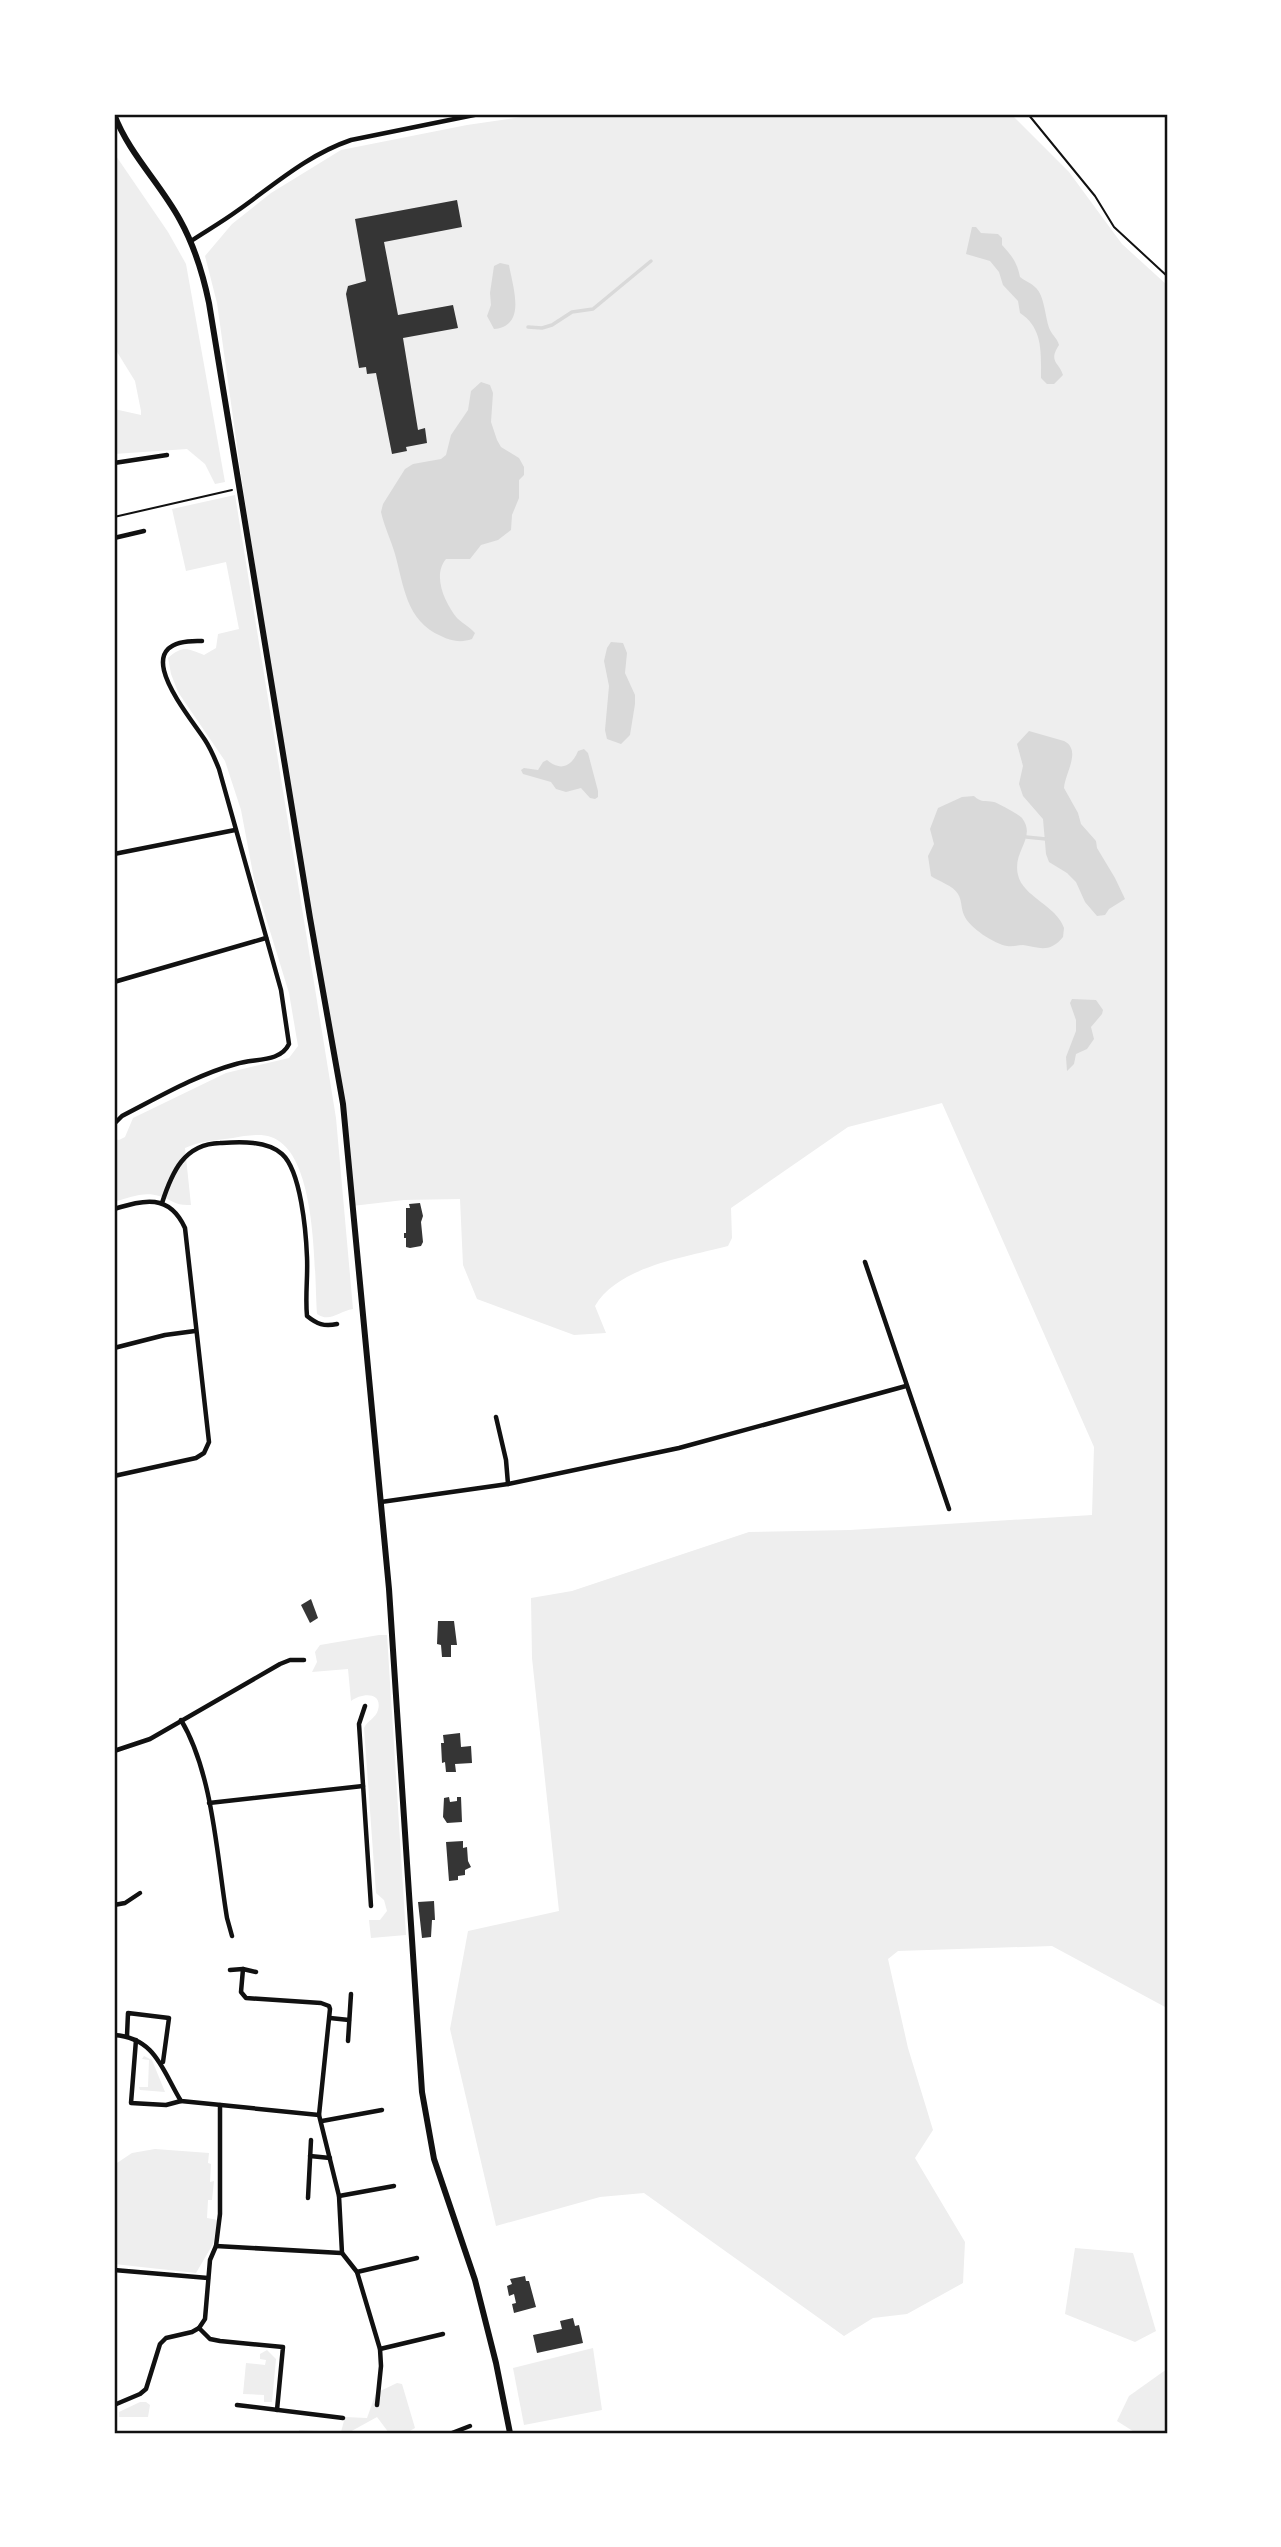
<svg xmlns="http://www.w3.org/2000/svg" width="1281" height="2547" font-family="'Work Sans',sans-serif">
<rect width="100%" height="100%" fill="#fff"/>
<g fill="#eee">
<path d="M543,114H1011L1069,172L1122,244L1167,285V2008L1052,1946L898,1951L888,1959L908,2048L933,2130L915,2158L965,2242L963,2283L907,2314L873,2318L844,2336L644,2193L600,2197L496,2226L450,2029L468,1931L559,1911L532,1658L531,1598L572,1591L749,1532L850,1530L1092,1515L1094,1447L942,1103L848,1127L731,1208L732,1238L728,1246C687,1257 618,1266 595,1306L606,1333L574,1335L477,1299L463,1265L460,1199L404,1200L352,1206L343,1104L310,918L243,489L217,303L205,256L232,224L271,193L341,150L467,125Z"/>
<path d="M114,153L168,232L186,264L225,482L215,484L205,464L187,449L114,454V409L141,415V411L135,381L114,347Z"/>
<path d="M235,495L336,1118L353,1309C339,1311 330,1323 317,1314C314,1272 318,1153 271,1137C260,1133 244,1136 233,1138C217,1140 200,1141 185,1148L191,1205C175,1206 173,1200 159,1196C144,1191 128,1198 114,1202V1139L119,1140L125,1137L133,1118L226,1073L289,1058L298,1046L289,993L254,879L241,810L225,761L178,692L171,674L168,658C183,645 188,649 204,655L216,648L218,634L239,629L226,562L186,571L172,509Z"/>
<path d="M379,1635H387L406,1935L371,1938L369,1920H380L387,1911L384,1900L376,1893L364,1728C367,1721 376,1718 378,1710C383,1691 361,1693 351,1701L348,1669L312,1672L317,1662L315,1652L320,1645Z"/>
<path d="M144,2056L152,2060L165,2092L140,2090L139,2087H148L149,2060L142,2059Z"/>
<path d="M155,2149L209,2153L208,2163L211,2164L210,2182L214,2181L212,2200H208L207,2218L218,2220L213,2244L196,2273L114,2264V2165L132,2153Z"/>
<path d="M1075,2248L1133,2253L1156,2331L1135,2342L1065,2314Z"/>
<path d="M593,2348L602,2410L524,2425L513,2368Z"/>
<path d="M267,2350L276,2359L272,2402H264V2395L243,2394L246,2363L265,2365L266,2360L260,2359V2354Z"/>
<path d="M1167,2369V2433H1136L1117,2421L1129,2396Z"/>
<path d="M397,2383L402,2384L415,2428L406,2433H389L377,2417L348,2433H299V2430L341,2432L345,2417L367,2418L376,2393Z"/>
<path d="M140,2402H146L150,2405L148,2417H119V2412Z"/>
</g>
<g fill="#d9d9d9">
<path d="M972,227H976L981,233L998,234L1002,238V245C1012,256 1017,262 1020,277C1025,281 1031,283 1035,287C1045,295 1045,319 1050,330C1053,336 1057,338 1059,345C1048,362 1059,362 1063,375L1054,384H1047L1041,378C1041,352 1043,328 1020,313L1018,301L1003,285L999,272L990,261L966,254Z"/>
<path d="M500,263L509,265C513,288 527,326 494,329L487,316L491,305L490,293L494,266Z"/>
<path d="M481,382L490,385L493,393L491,422L497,440L501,447L519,458L524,467V475L519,480V498L512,515L511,530L498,540L481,545L470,559H446C432,576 445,603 457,618C463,624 470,627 475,633L472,639C461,643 451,641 441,636C406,621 404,586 395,554C391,540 384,526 381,512L383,504L405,469L413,464L441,459L446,455L451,435L468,410L471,391Z"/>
<path d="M611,642L623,643L627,653L625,673L635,695V704L630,735L621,744L607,739L605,730L609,686L604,661L607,648Z"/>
<path d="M1029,731L1064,741C1082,750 1065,773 1064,788L1078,813L1081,824L1096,841L1097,848L1115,878L1125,899L1109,909L1105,915L1097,916L1085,902L1076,882L1067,873L1049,862L1046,854L1043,819L1023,796L1019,784L1023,766L1017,744Z"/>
<path d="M584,749L588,753L598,791V797L595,799L590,798L581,788L566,792L556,789L551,782L523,774L521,770L524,768L538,770L543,762L547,760C561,772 572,766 578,751Z"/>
<path d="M974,796C981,803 985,800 994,802C998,803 1020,815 1022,818C1037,838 1012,851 1018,875C1023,897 1056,905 1064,928L1063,937C1050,953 1040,948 1023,945C1017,945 1013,947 1007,946C995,944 969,928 964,915C961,909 962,900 958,894C954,886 938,881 931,876L928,856L934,844L930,829L938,808L962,797Z"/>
<path d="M1072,999L1096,1000L1103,1010L1102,1014L1091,1027L1094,1039L1087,1049L1076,1054L1074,1064L1067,1071L1066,1057L1076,1031V1020L1070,1003Z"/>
</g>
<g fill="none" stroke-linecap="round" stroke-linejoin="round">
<g stroke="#d9d9d9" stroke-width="3.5">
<path d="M528,327L542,328L552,325L572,312L593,309L651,261"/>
<path d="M1026,837L1046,839"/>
</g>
</g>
<g fill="#353535">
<path d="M457,200L462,227L384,242L398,315L453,305L458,328L403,338L418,430L425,428L427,443L406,447L407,451L392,454L376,373L367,374L366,367L359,368L346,294L348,286L366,281L355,219Z"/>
<path d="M420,1203L423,1216L421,1222L423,1242L421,1246L410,1248L406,1247V1238H404V1233H406V1208H410L409,1204Z"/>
<path d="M311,1599L318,1618L310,1623L301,1605Z"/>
<path d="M438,1621H454L457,1645H451V1657H442L441,1645L437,1644Z"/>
<path d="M460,1733L461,1747L471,1746L472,1763L455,1764L456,1772H446L445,1762L442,1763L441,1743H444L443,1735Z"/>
<path d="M449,1797L450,1802L457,1801V1797H461L462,1822L447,1823L443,1817L444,1798Z"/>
<path d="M463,1841V1848L467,1847L468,1861L471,1867L465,1870V1875L458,1876V1880L449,1881L446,1842Z"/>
<path d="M434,1901L435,1920H432L431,1937L422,1938L418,1902Z"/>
<path d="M525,2276L526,2281H529L536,2307L514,2313L512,2304L516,2303L514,2294L509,2296L507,2286L512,2284L510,2279Z"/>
<path d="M573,2318L575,2326L579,2325L583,2343L537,2353L533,2335L562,2329L560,2321Z"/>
</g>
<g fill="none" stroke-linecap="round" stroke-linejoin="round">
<g stroke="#111" stroke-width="2">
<path d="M1028,114L1095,196L1114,227L1167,276"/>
<path d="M114,517L232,490"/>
</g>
<g stroke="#111" stroke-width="4.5">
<path d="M191,241C206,231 222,222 237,211C274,185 307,155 351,140L479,114"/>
<path d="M114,463L167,455"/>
<path d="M114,538L144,531"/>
<path d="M114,854L235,830"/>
<path d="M114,982L266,938"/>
<path d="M114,1124L122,1116C159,1097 196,1075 236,1064C254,1058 280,1063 289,1044L281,990L219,769C215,759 211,749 205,740C185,710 123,638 202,641"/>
<path d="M162,1203C172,1172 184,1144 220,1143C239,1142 266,1140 282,1154C301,1171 306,1232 307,1257C308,1277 305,1296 307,1316C317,1324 324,1327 337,1324"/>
<path d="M114,1209C144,1200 169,1193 185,1228L209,1442L204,1453L196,1458L114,1476"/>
<path d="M865,1262L949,1509"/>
<path d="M114,1348L165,1335L195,1331"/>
<path d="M496,1417L506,1460L508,1484"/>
<path d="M381,1502L508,1484L679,1448L906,1386"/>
<path d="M365,1706L359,1724L371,1906"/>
<path d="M181,1720C213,1773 217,1858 227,1918L232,1936"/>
<path d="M114,1751L150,1739L280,1664L290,1660H304"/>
<path d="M209,1803L363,1786"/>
<path d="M114,1905L125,1903L140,1893"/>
<path d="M243,1969L241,1992L246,1998L321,2003L329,2006L330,2009L319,2115L339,2196L342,2253"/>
<path d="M230,1970L243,1969L256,1972"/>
<path d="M330,2018L349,2020"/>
<path d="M114,2035C156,2038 162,2070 181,2101L319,2115"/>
<path d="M127,2036L128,2013L169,2018L163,2062"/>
<path d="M136,2040L131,2103L166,2105L181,2101"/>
<path d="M348,2041L351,1994"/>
<path d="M322,2121L382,2110"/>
<path d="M310,2156L330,2158"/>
<path d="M339,2196L394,2186"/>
<path d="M308,2198L311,2140"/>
<path d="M216,2246L341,2253"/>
<path d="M342,2253L357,2272L380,2349L381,2366L377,2405"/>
<path d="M114,2270L208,2278"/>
<path d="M357,2272L417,2258"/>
<path d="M199,2328L210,2339L220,2341L283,2347L277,2410"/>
<path d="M380,2349L443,2334"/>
<path d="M114,2405L140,2394L146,2389L160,2344L166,2338L192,2332L199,2328L205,2319L210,2260L216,2246L220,2214V2105"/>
<path d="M237,2405L343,2418"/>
<path d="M452,2433L470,2426"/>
</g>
<path stroke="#111" stroke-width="6" d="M114,114C129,154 160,183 180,220C195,247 203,274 209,303L310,918L343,1104L389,1589L422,2092L434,2159L475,2280L496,2363L510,2433"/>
</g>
<rect width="1281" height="2547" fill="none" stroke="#ffffff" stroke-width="231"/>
<rect x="116" y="116" width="1050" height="2316" fill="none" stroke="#111" stroke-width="2.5"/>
</svg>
